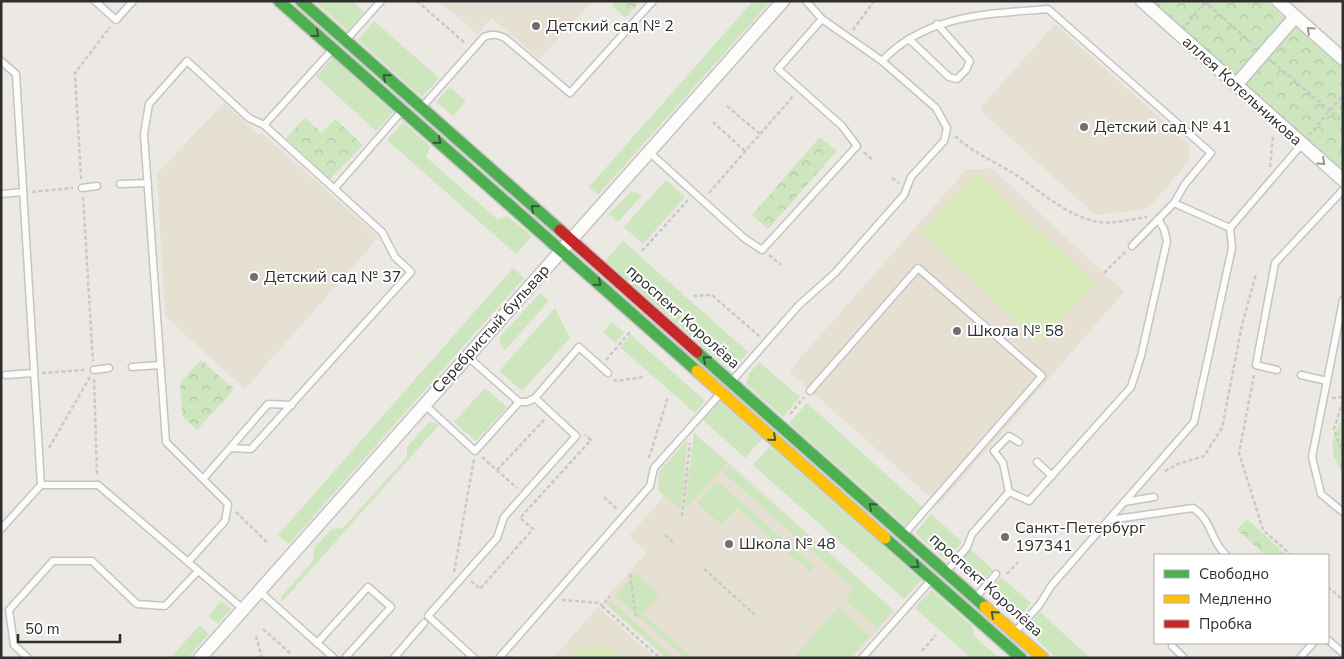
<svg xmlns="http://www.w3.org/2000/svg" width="1344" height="659" font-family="'Nunito Sans',sans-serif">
<defs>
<pattern id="park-crowns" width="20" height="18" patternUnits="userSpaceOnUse" patternTransform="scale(1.25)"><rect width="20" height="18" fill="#cee6be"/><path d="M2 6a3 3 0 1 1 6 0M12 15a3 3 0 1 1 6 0" fill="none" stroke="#b1c6a4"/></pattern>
</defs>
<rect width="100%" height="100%" fill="#ece8e4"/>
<g fill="#e6e0d3">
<path d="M439,1H593L539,59L492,18L477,34Z"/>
<path d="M1055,24L1189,144V161L1148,209L1095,215L979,109Z"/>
<path d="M224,103L258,134L262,133L379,237L245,389L165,316L157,173Z"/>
<path d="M992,168L1124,292L939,505L789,371L966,170Z"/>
<path d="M709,445L895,611L853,658H665L603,602L647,552L629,536Z"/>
<path d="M598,607L655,658H553Z"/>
</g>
<g fill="#cee6be">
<path d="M314,1H352L364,12L348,31Z"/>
<path d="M753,1H771L598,195L589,187Z"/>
<path d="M374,21L439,78L422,97L358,40Z"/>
<path d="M333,58L393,112L376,131L316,76Z"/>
<path d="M450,87L466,101L453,116L436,102Z"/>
<path d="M403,122L428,144L430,148L426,157L498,220L507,216L532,236L516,254L387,140Z"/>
<path d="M666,180L685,197L643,244L624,227Z"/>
<path d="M632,191L642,195L618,222L609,214Z"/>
<path d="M623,241L748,352L738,363L728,368L605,261Z"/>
<path d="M513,268L524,278L289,544L278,535Z"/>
<path d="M540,293L549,301L505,350L500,344V337Z"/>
<path d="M555,308L570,338L522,391L499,371Z"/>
<path d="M612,322L624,333L615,343L603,332Z"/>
<path d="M631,335L705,401L695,413L620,347Z"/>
<path d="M759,362L800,397L783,417L746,384L749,374Z"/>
<path d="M485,388L507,407L476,441L454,422Z"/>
<path d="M719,401L762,439L745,458L703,420Z"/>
<path d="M807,403L922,507L905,525L789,423Z"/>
<path d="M429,422L440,424L282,602L281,597L313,561L314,548L332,529L343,528L407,457V447Z"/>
<path d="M694,433L727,463L688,507H685Z"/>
<path d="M688,439L681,507H678L658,490L659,472Z"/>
<path d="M770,446L921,580L904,599L753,465Z"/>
<path d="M730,466L893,610L877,628L845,600L854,589L724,473Z"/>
<path d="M717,481L815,567L810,572L737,508L722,525L697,503Z"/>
<path d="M931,514L962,542L946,560L915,533Z"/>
<path d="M970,549L993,570L979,585L957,565Z"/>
<path d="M635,573L659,595L643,614L693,658H685L615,596Z"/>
<path d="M1001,577L1031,603L1018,619L987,592Z"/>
<path d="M931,590L973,627L974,636L999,658H971L915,608Z"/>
<path d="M221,601L231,609L218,624L208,616Z"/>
<path d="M611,601L674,658H667L608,605Z"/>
<path d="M838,607L870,636L850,658H793Z"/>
<path d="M1040,612L1090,658H1056L1025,629Z"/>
<path d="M200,625L209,634L188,658H170Z"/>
</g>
<g fill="url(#park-crowns)">
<path d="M616,1H640L626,18L612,6Z"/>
<path d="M1153,1H1266L1285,18L1235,75Z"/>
<path d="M1295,26L1343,68V171L1245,84Z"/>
<path d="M305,118L322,133L335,119L363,145L330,179L286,138Z"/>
<path d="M820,137L837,151L768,229L752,215Z"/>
<path d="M201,360L234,389L197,430L182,416L180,383Z"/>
<path d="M1343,420V471C1329,455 1329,436 1343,420Z"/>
<path d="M1247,519L1286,555H1265L1237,530Z"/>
</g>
<g fill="#d9eabb">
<path d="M977,172L1095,284L1039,343L921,231Z"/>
<path d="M595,646L611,649L626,658H568L579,650Z"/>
</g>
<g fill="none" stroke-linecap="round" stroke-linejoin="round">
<g stroke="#c5c4c5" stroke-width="9">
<g id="lane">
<path d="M95,1L116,20L133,1"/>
<path d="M347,39L381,1"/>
<path d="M909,39L949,77L957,79L966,70L970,61L937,24"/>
<path d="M1,61L16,74L41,485"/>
<path d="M882,61C926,14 989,14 1048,9L1211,153L1185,184L1174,203"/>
<path d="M423,106L484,37C492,34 497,34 505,38L570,93L653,1"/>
<path d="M264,125L332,50"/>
<path d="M649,152L744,238L762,250L857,146L842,126L778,69L822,19"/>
<path d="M120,184L148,183"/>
<path d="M82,188L97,186"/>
<path d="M335,188L401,112"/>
<path d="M1,194L23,192"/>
<path d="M1132,246L1174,203L1230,228"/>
<path d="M1343,300L1312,457L1321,494L1343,512"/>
<path d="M467,356L519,402H527L535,398L576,436L504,517L497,538L428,616L474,658"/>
<path d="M132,367L160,365"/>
<path d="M94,370L109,368"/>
<path d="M1277,370L1256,365L1275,263L1343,190"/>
<path d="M6,375L33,373"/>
<path d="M1301,375L1327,381"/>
<path d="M732,381L799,305L835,273L904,195L911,177L944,141L947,128L936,108L882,61L822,19L806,1"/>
<path d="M810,391L918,268L1042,376L905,533"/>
<path d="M535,398L579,347L608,373"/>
<path d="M425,405L475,451L519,402"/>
<path d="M230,448L268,404L292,405"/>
<path d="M1037,462L1052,476"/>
<path d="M1009,492L1029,501L1131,387L1141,356L1167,241L1164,229L1158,219"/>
<path d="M1009,492L1003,463L994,451L1009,436L1019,442"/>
<path d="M1124,502L1154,497"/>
<path d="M1109,520L1193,508C1213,521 1209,539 1226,555"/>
<path d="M1,529L41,485H98L243,609"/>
<path d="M188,562L225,521L228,504L166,442L144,134L149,104L187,61L249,118L264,125L382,232L395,257L411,272L251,449L230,448L203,479"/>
<path d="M947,571L967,547L972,534L1009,492"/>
<path d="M259,591L334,658"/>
<path d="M976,597L996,574"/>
<path d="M1016,631L1040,604L1051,586L1194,422L1232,248L1230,228L1302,144"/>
<path d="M1328,640L1343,653"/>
<path d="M317,643L368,587L391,607L345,658"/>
<path d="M1172,646L1184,658"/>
<path d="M28,658L14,645L9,610L53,561H92L137,604L165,606L198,571"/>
<path d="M394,658L424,623"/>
<path d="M499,658L650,486L654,468L720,394"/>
<path d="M862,658L931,580"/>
<path d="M1300,658L1313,643"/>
</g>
</g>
<g stroke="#c5c4c5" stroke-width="15">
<g id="street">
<path d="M1142,1L1343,180"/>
<path d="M1278,1L1343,59"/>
<path d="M1236,85L1295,17"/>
<path d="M200,658L783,1"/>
</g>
</g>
<g stroke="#c5c4c5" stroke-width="14">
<g id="fast">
<path d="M279,1L697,371"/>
<path d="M301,1L560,230"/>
<path d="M697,352L985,607"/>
<path d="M885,538L1021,658"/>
</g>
</g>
<g stroke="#c5c4c5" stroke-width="14">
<g id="slow">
<path d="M697,371L885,538"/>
<path d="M985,607L1043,658"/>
</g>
</g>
<g stroke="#c5c4c5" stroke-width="14">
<path id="jam" d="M560,230L697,352"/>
</g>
<g stroke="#c9c9c8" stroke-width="2.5" stroke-dasharray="4 2.5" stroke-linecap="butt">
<path d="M417,1L466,44"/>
<path d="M1204,1L1254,45"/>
<path d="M1186,25L1205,2"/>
<path d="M853,30L874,1"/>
<path d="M1273,62L1343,122"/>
<path d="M727,106L760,134"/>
<path d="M713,122L745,151"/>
<path d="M1309,135L1343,95"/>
<path d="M955,136C972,152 993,161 1013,173C1040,190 1068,218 1100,222C1115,224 1132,219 1147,217"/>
<path d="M864,152L873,160"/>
<path d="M1270,167L1273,136"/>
<path d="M892,178L899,183"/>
<path d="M81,179L75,73L110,27"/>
<path d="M32,192L73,188"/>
<path d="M709,193L794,95"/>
<path d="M83,197L93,361"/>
<path d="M642,251L688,200"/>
<path d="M769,255L781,265"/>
<path d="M1104,273L1126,251"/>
<path d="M693,296L712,295L759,336"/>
<path d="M606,360L630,332"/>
<path d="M42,373L84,370"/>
<path d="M1254,375L1239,453L1263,530L1291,555"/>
<path d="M94,379L97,476"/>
<path d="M614,379L616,381L645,377"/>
<path d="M1332,398L1343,397"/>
<path d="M1343,401L1334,429L1343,455"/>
<path d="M790,414L804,397"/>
<path d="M49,448L90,377"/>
<path d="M482,457L517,488"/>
<path d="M649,458L668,397"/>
<path d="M497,470L544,420"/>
<path d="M1165,471L1178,464L1204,456L1222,428L1242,325L1256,274"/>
<path d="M604,497L617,509"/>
<path d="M236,512L267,542"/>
<path d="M682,516L690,443"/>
<path d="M665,535L675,544"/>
<path d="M704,569L755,615"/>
<path d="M454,572L474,459"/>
<path d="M630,574L636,619"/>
<path d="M1007,574L1018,562"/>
<path d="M471,581L480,589L533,529L520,518L591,440L585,435"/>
<path d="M1328,587L1343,600"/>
<path d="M562,600L600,603L602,606L610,596"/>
<path d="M602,606L660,658"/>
<path d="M263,629L292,655"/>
<path d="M256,636L262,658"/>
<path d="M922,651L936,635"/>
</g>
<use href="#lane" stroke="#fcfcfb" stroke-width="6"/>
<use href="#street" stroke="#fcfcfb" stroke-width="12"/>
<use href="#fast" stroke="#4caf50" stroke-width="11"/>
<use href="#slow" stroke="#ffc107" stroke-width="11"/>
<use href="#jam" stroke="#c62828" stroke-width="11"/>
</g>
<defs><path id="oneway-chevron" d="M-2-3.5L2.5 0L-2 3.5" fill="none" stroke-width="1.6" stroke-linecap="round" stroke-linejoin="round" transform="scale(1.25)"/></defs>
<g stroke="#959594">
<use href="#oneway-chevron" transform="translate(1310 30) rotate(-138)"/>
<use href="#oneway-chevron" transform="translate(1322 162) rotate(42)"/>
</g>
<g stroke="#385b3a">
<use href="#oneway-chevron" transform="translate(316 34) rotate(41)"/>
<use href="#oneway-chevron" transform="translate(386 77) rotate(-139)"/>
<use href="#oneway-chevron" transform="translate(438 141) rotate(41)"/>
<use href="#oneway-chevron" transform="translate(534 208) rotate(-139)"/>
<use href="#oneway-chevron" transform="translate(598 283) rotate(41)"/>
<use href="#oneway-chevron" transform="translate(706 359) rotate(-138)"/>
<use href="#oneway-chevron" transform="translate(773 438) rotate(41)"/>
<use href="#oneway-chevron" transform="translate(872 506) rotate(-138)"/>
<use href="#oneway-chevron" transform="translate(916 565) rotate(41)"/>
<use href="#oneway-chevron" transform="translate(994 614) rotate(-138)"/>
</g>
<g fill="#706f6e" stroke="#fff" stroke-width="2">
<circle cx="536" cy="26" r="5"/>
<circle cx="1084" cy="127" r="5"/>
<circle cx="254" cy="277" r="5"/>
<circle cx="957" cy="331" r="5"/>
<circle cx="1005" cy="537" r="5"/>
<circle cx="729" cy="544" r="5"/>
</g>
<g text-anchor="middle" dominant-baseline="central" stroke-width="4" stroke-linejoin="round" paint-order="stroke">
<g font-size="16" fill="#2e2e2e" stroke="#fff" text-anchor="start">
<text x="546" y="26">Детский сад № 2</text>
<text x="1094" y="127">Детский сад № 41</text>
<text x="264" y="277">Детский сад № 37</text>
<text x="967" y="331">Школа № 58</text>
<text x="1015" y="528">Санкт-Петербург<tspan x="1015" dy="18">197341</tspan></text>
<text x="739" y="544">Школа № 48</text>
</g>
<g font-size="16" fill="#2e2e2e" stroke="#fff">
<text transform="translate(1242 91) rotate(42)">аллея Котельникова</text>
<text transform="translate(683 317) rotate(42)">проспект Королёва</text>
<text transform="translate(491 329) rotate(-48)">Серебристый бульвар</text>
<text transform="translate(986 585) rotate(42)">проспект Королёва</text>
</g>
</g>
<rect width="1344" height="659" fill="none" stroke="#2e2e2e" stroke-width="5"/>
<rect x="1154" y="554" width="175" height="90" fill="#ffffff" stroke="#ababab"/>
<rect x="1164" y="570" width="25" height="8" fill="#4caf50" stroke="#ababab"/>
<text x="1199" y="579" font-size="15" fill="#2e2e2e">Свободно</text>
<rect x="1164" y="595" width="25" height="8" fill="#ffc107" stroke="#ababab"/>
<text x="1199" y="604" font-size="15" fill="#2e2e2e">Медленно</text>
<rect x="1164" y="620" width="25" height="8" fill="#c62828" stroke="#ababab"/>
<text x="1199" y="629" font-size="15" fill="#2e2e2e">Пробка</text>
<path d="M18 634v8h102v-8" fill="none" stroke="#2e2e2e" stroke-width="2.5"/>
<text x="25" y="634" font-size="15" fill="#2e2e2e" stroke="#ffffff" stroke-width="4" paint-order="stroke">50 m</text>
</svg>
